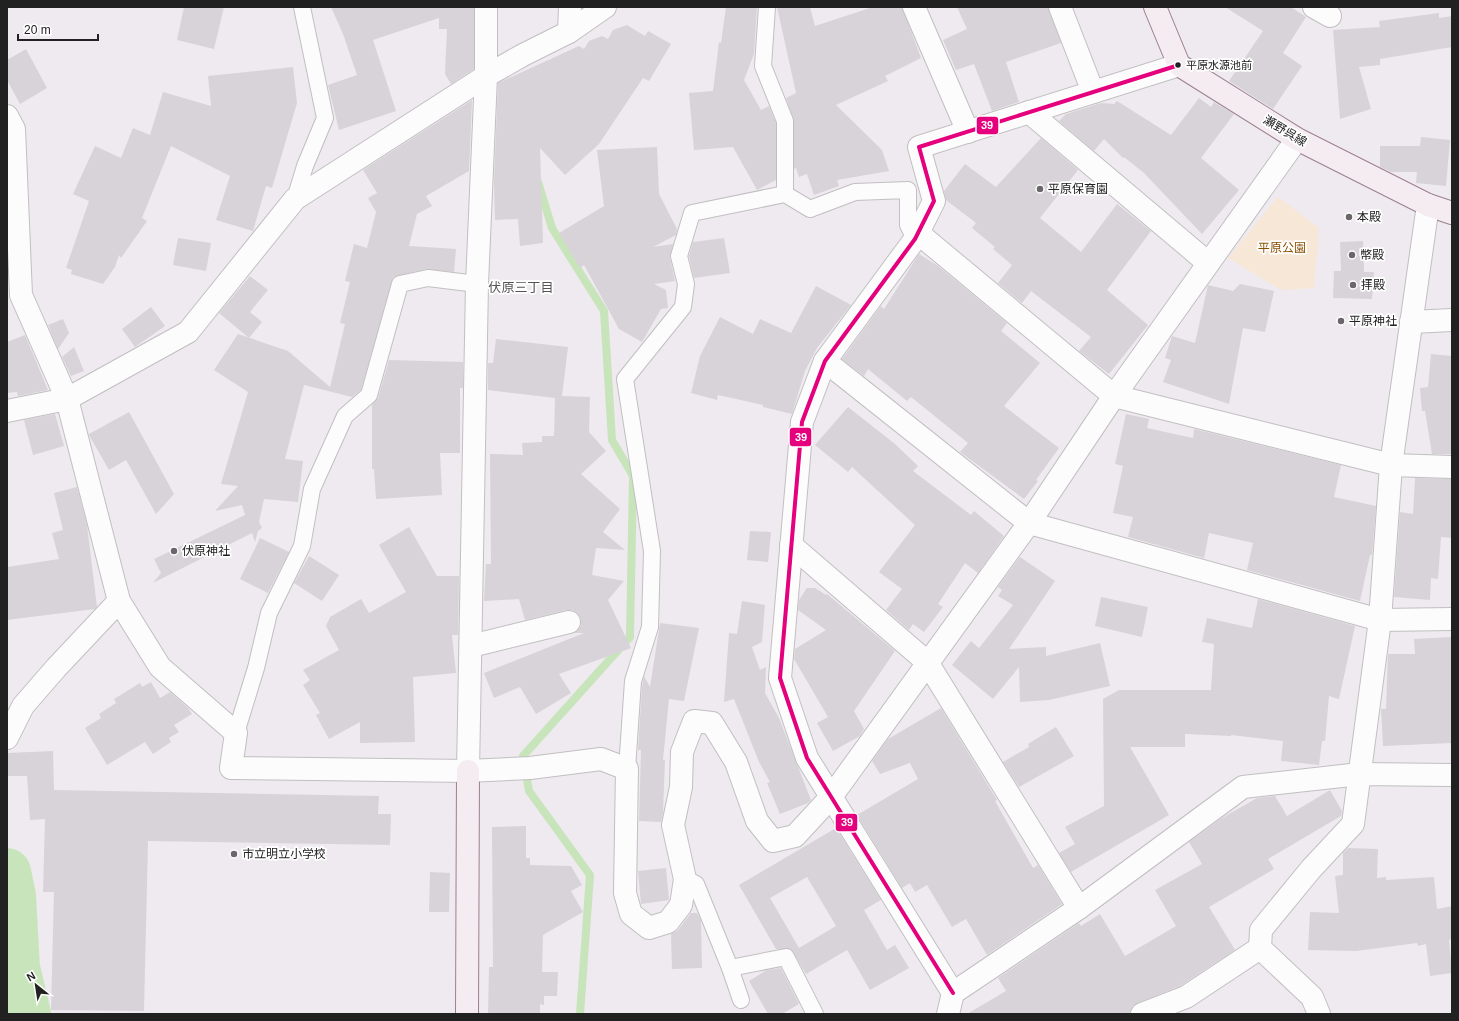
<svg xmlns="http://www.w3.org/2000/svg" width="1459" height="1021" font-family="Arial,'Noto Sans JP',sans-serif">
<rect width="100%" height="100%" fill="#efeaef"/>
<path fill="#f7e7d7" d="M1278,197L1319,228L1314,288L1281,290L1228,258Z"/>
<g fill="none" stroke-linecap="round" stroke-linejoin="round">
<path stroke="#c7e4bb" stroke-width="8" d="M538,182L552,228L604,311L612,440L633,476L630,637L523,756L529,791L590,875L580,1014"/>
<path stroke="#c7e4bb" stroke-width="48" d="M7,872L12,896L16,968L27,1014"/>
</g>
<g fill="#d8d3d8" fill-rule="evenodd">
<path d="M184,7H224L214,49L177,40Z"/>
<path d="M331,7H474V69L451,84L445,74L447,29H439V18L373,40L396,111L339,130L328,85L357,75L343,34Z"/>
<path d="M726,7H757L754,54L744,80L761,110L769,106L776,123V180L757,190L733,147L694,150L689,93L713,91L719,42L721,43Z"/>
<path d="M777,7H810L815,26L873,7H902L921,58L885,76L888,81L836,105L882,150L889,171L837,180L839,186L814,195L807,174L799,177L796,168L794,169V121L786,98L796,93Z"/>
<path d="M957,7H1048L1061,43L1006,62L1019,102L992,111L974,64L956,70L943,40L967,29Z"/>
<path d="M1225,7H1291L1306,17L1283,53L1302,66L1273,109L1229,81L1263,31Z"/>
<path d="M1439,13V18L1452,16V47L1380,59V65L1359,67L1371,109L1340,119L1333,30L1380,27L1379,21Z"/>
<path d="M627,25L645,36L648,31L671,44L649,81L643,78L599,144L565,175L540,148L543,243L520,246L518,219L495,220L494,182L498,83L579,46L584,49L589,41L602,36L608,39L613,30Z"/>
<path d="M26,49L47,88L20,104L7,80V60Z"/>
<path d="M293,67L297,103L272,188L266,186L253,231L216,220L230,176L171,146L142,218L147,221L121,258L119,255L115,267L103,284L71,274L72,270L66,268L89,201L73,194L95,146L121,158L133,128L150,135L163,92L211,106L208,76Z"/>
<path d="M1199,98L1211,107L1214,102L1234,114L1201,158L1239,190L1202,234L1144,173L1124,157L1123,158L1104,139L1094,151L1059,121L1066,114L1101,103L1114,104L1117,101L1171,135Z"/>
<path d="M472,100L469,171L426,196L432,206L417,214L409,246L456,249L454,272L426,269L393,277L361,390L352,397L304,385L285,459L303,461L298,502L264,499L259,522L262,528L258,531L255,542L252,533L153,583L161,573L154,559L245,515L242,505L215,511L238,486L221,484L248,392L214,370L238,334L288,351L330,387L345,324L340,323L350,282L345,281L354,244L367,248L376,212L368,198L377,193L363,170Z"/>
<path d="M1421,137L1450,140L1446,186L1416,183L1417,172H1391L1380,167V146H1420Z"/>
<path d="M1041,138L1078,170L1040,218L1081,252L1117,204L1151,231L1107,290L1148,325L1109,374L1079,351L1091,337L1031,291L1022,303L998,283L1012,265L993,249L995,247L972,228L976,223L946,200L944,191L965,164L996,187Z"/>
<path d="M657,147L659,194L677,229L676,235L653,247L673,244L670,258L675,281L654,284L666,290L668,308L661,309L642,342L619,329L584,265L580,268L559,233L604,206L597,150Z"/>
<path d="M178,238L211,243L206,271L173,265Z"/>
<path d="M724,238L730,273L694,278L689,256L693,242Z"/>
<path d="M1363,241L1364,272H1374L1372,299L1333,298L1334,271H1341L1340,242Z"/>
<path d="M919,254L938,266L1007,323L1001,331L1040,363L1004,406L1059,448L1036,480L1038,481L1024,499L960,452L968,443L911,397L907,401L868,369L864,376L842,359L881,306L884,309Z"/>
<path d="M250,276L268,290L250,312L262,322L249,338L219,313Z"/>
<path d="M1240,284L1274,291L1265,332L1243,328L1229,404L1163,382L1171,360L1165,358L1172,336L1195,343L1208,285L1233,291Z"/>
<path d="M816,286L851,305L817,348L805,371L792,414L763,407V405L718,395L717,400L691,393L700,356L720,317L753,334L760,319L791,333Z"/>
<path d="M151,307L165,326L135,347L122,329Z"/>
<path d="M63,319L69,333L58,349L48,325Z"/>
<path d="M25,335L48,390L18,396L17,392L7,393V342Z"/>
<path d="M496,339L568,347L562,396L590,397L589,432L606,451L581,474L620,509L603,532L625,550L596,548L592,575L624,581L608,600L631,648L559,674L571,693L536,714L520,687L494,698L484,673L584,633H574L581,626V619L578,614L573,610H566L525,620L519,599L484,601L486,564H491L490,454L523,455L522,443L542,442V436H554L555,398L488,390V363H493Z"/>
<path d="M74,347L84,371L71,376L62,357Z"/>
<path d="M1431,354L1452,356V454H1432L1425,411H1422L1420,388L1428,387Z"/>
<path d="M389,360L463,362V388H460V453H440L442,495L376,499L374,469H372V405L378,398Z"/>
<path d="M848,407L895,444L918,466L913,471L971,515L974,511L1004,536L978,573L965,563L938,604L943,607L924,632L913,624L909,630L886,610L902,589L879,572L915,525L852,467L848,472L815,445Z"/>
<path d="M129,412L174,494L156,514L126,460L109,470L89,435V434Z"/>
<path d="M55,414L64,446L33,455L24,420Z"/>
<path d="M1126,414L1149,419L1147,428L1193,438L1194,429L1341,465L1334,497L1376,506L1372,555H1370L1360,601L1247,570L1253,543L1209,533L1204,558L1128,537L1133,517L1113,513L1123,466L1115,464Z"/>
<path d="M1415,478L1452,479V538L1441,537L1438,579L1431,578L1430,600L1394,597L1400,512L1413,514Z"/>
<path d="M77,487L87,525L97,607L95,609L7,620V567L59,559L52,533L63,530L54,493Z"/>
<path d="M409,527L437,576H459L458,635H452L456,673L413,677L415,742L360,743V722L329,739L316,715L320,713L303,685L310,680L303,670L339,650L326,626L330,617L361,599L369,613L406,592L379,545Z"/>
<path d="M750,531L771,532L768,562L747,560Z"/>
<path d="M260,538L289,552L268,593L240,579Z"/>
<path d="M309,556L339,575L322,601L294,583Z"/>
<path d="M1020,557L1055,581L1009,649L1046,647V656L1100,643L1110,686L1049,700L1020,702L1019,667L993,699L952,665L971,641L979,648L1013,605L998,596L1002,590L998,587Z"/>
<path d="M807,588H815L826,595L827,594L895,651L854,711L864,729L860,736L833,751L817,723L828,717L794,659L795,649L826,630L798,610L799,600Z"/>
<path d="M1101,597L1148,607L1142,637L1095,626Z"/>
<path d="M1258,599L1355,626L1339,699L1329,696L1325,741H1322L1319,765L1281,761L1283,741L1231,735V736L1185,734V747H1130L1169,815L1071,872L1059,853L1075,844L1065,827L1104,806L1103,699L1119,690H1211L1214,644L1202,642L1207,618L1252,628Z"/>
<path d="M742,601L765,605L762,642L752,647L760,670L766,667L765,693L779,718L811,800L808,803L780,814L767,783L770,782L759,762L734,699L724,702L729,633L737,634Z"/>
<path d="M660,623L699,628L684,701L669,699L663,760H665L663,812L661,822L639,821L641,750H638L642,687L644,676L650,687Z"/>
<path d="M1452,637V743L1383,746L1381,709H1386L1388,654H1415L1414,639Z"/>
<path d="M151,682L160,698L170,692L188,708L192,714L174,725L179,732L169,738L171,742L153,754L145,742L107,765L85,728L101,718L99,714L116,703L114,699L140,683L142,687Z"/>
<path d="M941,708L997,800L995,801L1033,868L1038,865L1062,904L987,955L966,919L952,927L927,885L915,892L910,883L902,888L857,815L918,779L910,763L880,774L872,761L888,739Z"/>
<path d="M1056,727L1074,756L1019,787L1003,762L1029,747L1028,744Z"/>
<path d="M53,751L54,790L379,796L378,814H391L390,845L148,841L144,1011L51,1010L54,892H43L45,819L30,820L27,776H7V753Z"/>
<path d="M1330,790L1342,811L1341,816L1268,859L1274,869L1209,907L1235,950L1180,986L1137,1003L1132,1006L1130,1014H967L1006,991L998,978L1079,923L1081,926L1100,914L1125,956L1176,926L1155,890L1202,864L1189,842L1222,818L1257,798L1275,796L1287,816Z"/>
<path d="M526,826V858H530V865L571,866L582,885L571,891L583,912L543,935L542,972H558L557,996H544V1005L540,1004V1013L488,1014L489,967H493L492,827Z"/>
<path d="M836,828L881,900L864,910L887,950L895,945L909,968L870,990L847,950L806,974L791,949H776L739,885ZM807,877L836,926L799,948L770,898Z"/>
<path d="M1348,848L1378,849L1377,878L1386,877V880L1434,877L1437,909L1452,906V939L1449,940L1452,973L1430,976L1426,944L1418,946L1417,943L1356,951L1308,950L1310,912L1339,913L1335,876L1343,875V853Z"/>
<path d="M666,868L669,900L641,904L638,871Z"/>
<path d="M430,872L450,873L449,912H429Z"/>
<path d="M691,913H697L701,920L702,968L672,969L671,934L678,930Z"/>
<path d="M781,968L799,1004L782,1014H768L749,981L767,970Z"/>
</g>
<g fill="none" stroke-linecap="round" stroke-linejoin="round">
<g stroke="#c1bfc1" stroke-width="18">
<g id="lane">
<path d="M767,7L763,66L785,121V194"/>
<path d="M295,199L305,166L325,118L302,7"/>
<path d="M236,733L256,668L269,613L302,546L312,489L345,416L369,395L400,284L428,278L477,284"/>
<path d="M627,769L633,681L650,627L652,551L625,379L683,307L686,284L679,256L692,213L785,194L810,209L855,192L908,190V225L915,239"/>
<path d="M685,879L696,884L730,968L741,1000"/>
<path d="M730,968L786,957L815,1014"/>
</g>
</g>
<g stroke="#c1bfc1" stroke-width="24">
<g id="street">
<path d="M914,7L968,132"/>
<path d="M1060,7L1093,92"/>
<path d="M1314,7L1330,16"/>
<path d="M569,32L570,7"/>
<path d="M1029,112L1208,263"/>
<path d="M7,116L14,129L21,295L67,399L119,601L160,667L236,733L231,768L468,771L530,768L601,759L627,769L625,893L631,914L649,928L668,922L681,905L685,879L673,825L681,787L682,752L694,721L712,723L736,762L757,821L773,841L795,836L831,797L1029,523L1114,396L1297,139"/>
<path d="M918,233L1114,396L1391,465L1452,467"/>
<path d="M1411,322L1452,320"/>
<path d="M825,361L1029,523L1380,620L1452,619"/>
<path d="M7,411L67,399L188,332L295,199L486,76L523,55L569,32L605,7"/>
<path d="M791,545L927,662L1079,908"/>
<path d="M471,646L569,622"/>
<path d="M7,738L23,706L56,668L119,601"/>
<path d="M468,771L477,284L486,76V7"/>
<path d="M953,993L807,758L780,678L802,422L825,361L915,239L934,201L919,147L1179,65"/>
<path d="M948,1014L953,993L1079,908L1243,787L1360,774L1452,775"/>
<path d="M1142,1014L1186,997L1260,948"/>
<path d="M1319,1014L1312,997L1260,948L1261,930L1311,869L1353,824L1380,620L1391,465L1428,205"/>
</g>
</g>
<g stroke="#9b808d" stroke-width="24">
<g id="secondary">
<path d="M1155,7L1179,65L1297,139L1428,205L1452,213"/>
<path d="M467,1014L468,771"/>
</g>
</g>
<use href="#lane" stroke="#fdfcfd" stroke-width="16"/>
<use href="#street" stroke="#fdfcfd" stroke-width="22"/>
<use href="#secondary" stroke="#f5ecf1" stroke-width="22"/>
<g stroke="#fff" stroke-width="7">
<path id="bus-1" d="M953,993L807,758L780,678L802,422L825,361L915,239L934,201L919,147L1179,65"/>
</g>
<use href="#bus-1" stroke="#e5007d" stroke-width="4"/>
</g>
<circle fill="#212121" stroke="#fff" stroke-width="1.5" cx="1178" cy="65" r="3.5"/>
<g fill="#696769" stroke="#fff" stroke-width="1.5">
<circle cx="1040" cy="189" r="4"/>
<circle cx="1349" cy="217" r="4"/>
<circle cx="1352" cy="255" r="4"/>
<circle cx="1353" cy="285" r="4"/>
<circle cx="1341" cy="321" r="4"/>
<circle cx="174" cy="551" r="4"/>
<circle cx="234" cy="854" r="4"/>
</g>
<g text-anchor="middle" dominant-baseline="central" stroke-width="3.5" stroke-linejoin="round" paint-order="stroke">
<g font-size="11" fill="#212121" stroke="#fff" text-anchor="start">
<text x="1186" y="65">平原水源池前</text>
</g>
<g font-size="12" fill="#212121" stroke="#fff">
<text transform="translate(1285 131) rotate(31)">瀬野呉線</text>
</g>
<g font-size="12" fill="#212121" stroke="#fff" text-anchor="start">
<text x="1048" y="189">平原保育園</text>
<text x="1357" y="217">本殿</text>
<text x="1360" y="255">幣殿</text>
<text x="1361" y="285">拝殿</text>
<text x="1349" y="321">平原神社</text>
<text x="182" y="551">伏原神社</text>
<text x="242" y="854">市立明立小学校</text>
</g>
<g font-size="12" fill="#8a5004" stroke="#fff">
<text x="1282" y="248">平原公園</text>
</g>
<g font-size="13" fill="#545454" stroke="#fff">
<text x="521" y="287">伏原三丁目</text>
</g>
</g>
<g stroke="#fff" stroke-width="1.5">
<rect x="976" y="116" width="23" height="19" rx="4" fill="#e5007d"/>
<rect x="789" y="427" width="23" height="20" rx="4" fill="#e5007d"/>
<rect x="835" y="813" width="23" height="19" rx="4" fill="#e5007d"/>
</g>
<g font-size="11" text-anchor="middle" font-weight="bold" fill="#fff">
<text x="987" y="129">39</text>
<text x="801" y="441">39</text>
<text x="847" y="826">39</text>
</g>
<rect width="1459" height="1021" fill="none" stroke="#212121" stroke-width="16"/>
<g transform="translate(36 985) rotate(330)" stroke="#ffffff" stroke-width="3" paint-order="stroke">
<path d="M0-3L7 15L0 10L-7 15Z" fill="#212121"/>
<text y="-6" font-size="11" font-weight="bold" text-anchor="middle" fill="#212121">N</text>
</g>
<path d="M18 34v6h80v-6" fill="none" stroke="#212121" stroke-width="2"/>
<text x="24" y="34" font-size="12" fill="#212121" stroke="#ffffff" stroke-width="3" paint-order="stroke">20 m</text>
</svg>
